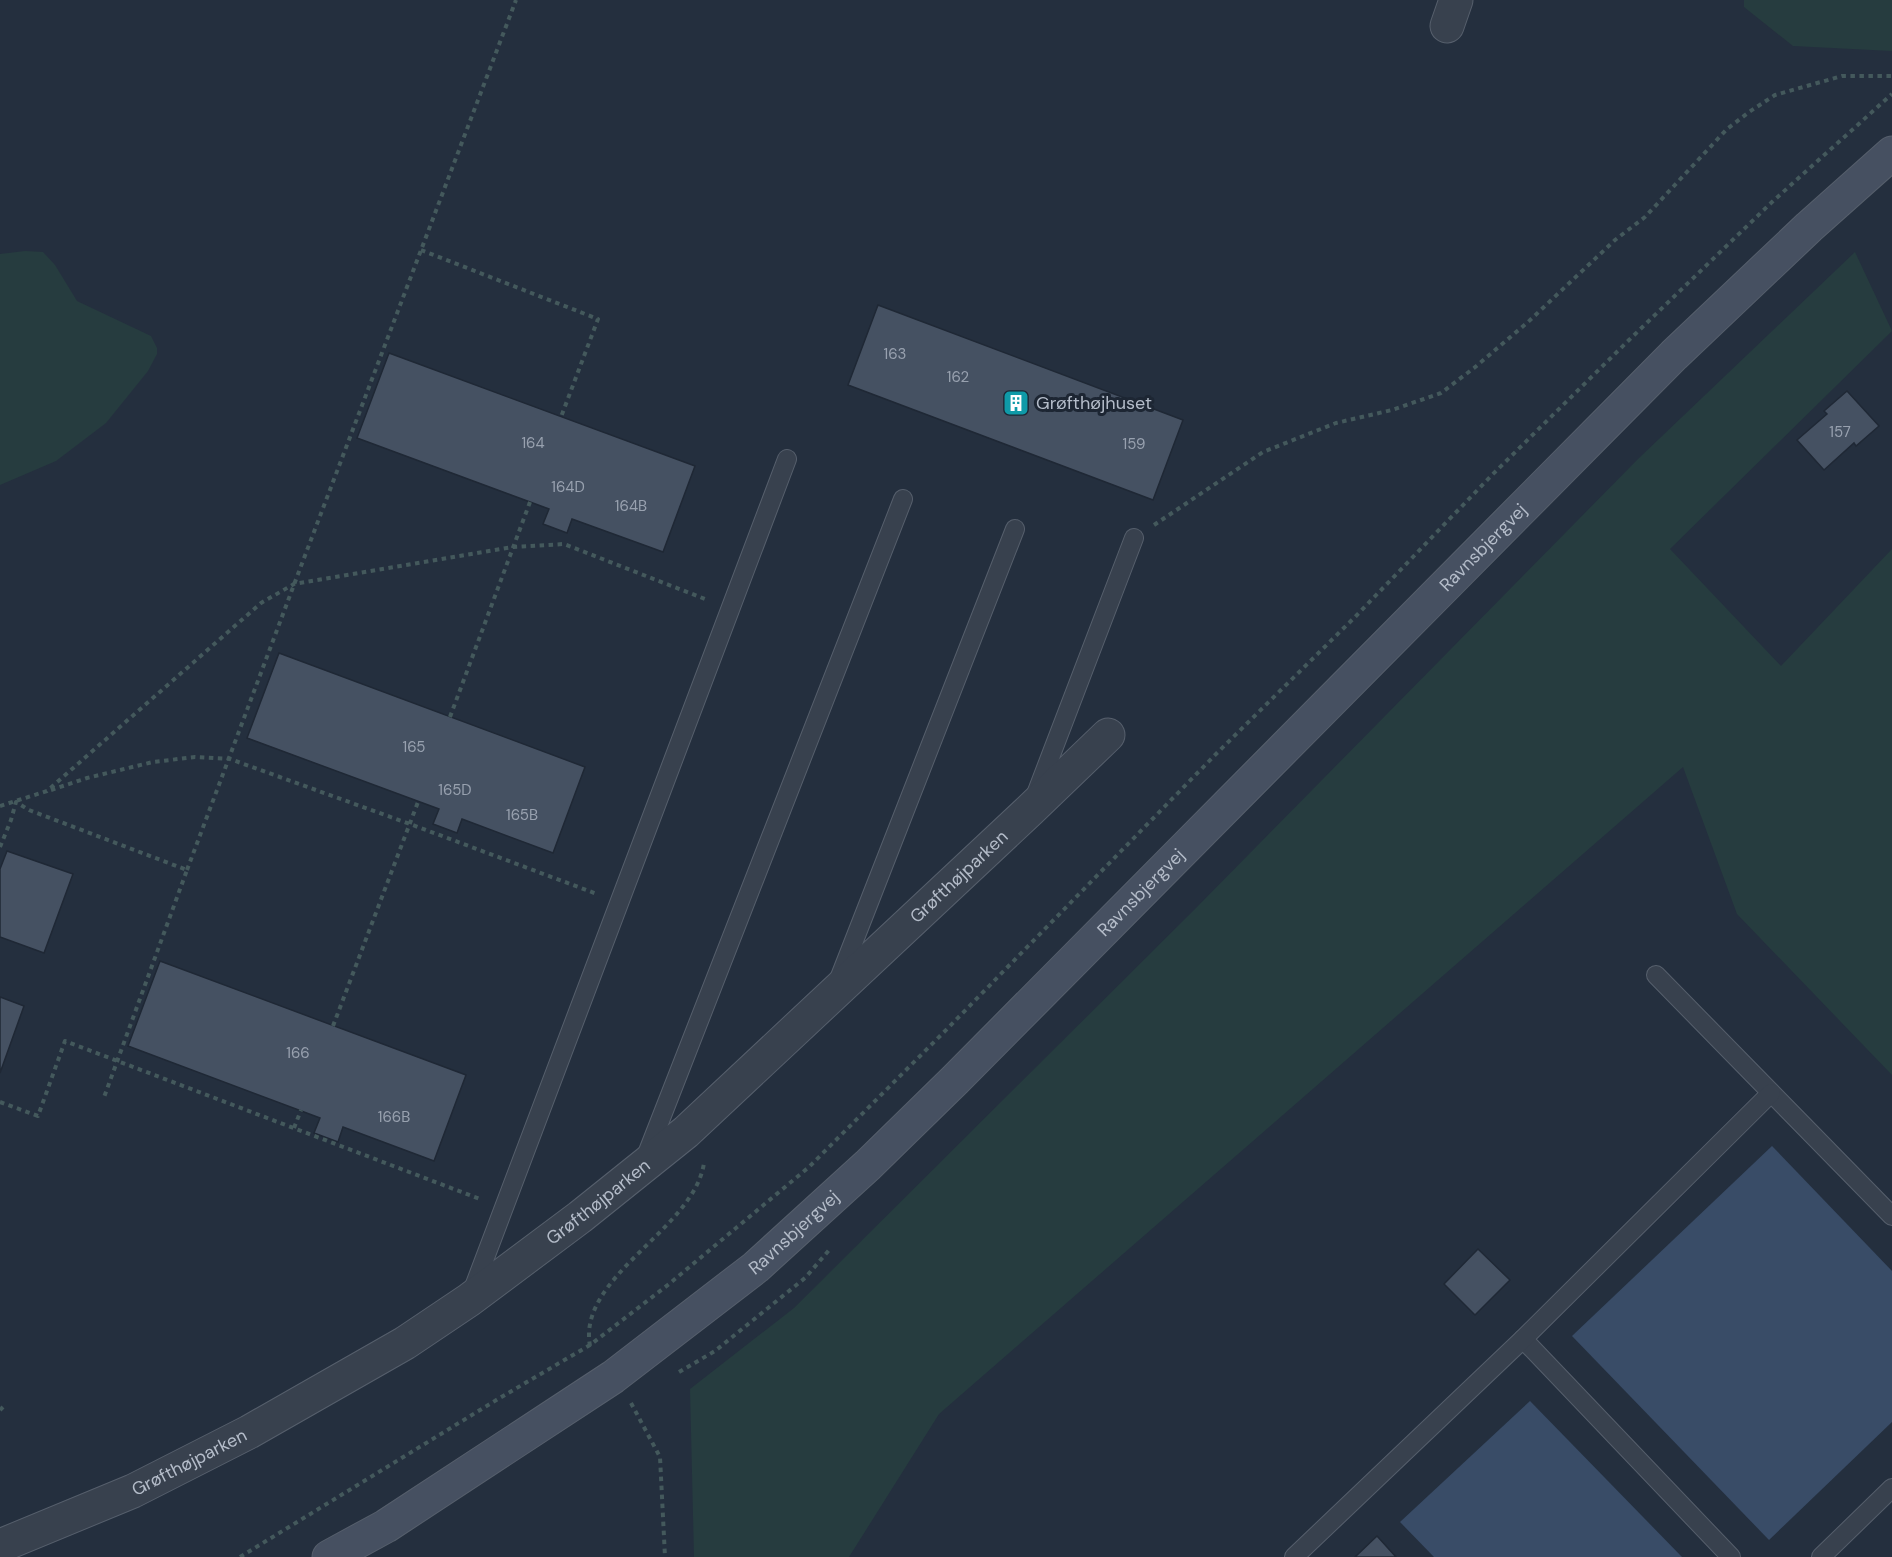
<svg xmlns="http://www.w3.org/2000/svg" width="1892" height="1557" font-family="'DM Sans',sans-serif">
<rect width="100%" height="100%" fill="#242f3e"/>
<g fill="#263c3f">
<path d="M1744,0H1892V51L1793,46L1744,7Z"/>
<path d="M25,251L43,252L55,265L77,301L151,336L157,348V354L148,371L106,423L56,461L0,485V254Z"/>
<path d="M1855,252L1892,331L1670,549L1781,666L1892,549V1075L1737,914L1683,767L939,1414L849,1557H694L690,1389L794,1308L1195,909L1638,459Z"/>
</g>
<g fill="#394c67">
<path d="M1772,1146L1892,1271V1422L1769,1540L1572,1336Z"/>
<path d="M1530,1401L1682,1557H1434L1400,1522Z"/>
</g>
<g fill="#455162" stroke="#1f2835" stroke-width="1.5">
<path d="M878,305L1183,420L1153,500L848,385Z"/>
<path d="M389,353L695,466L663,552L572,519L567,533L543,524L549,509L357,438Z"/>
<path d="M1847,391L1879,426L1856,446L1854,443L1824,470L1797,440L1827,414L1824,411Z"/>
<path d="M279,653L585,767L553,853L462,819L457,833L433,824L439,809L247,738Z"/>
<path d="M7,851L73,874L44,953L0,937V869Z"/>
<path d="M160,961L466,1075L434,1161L343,1127L338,1142L314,1133L320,1118L128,1046Z"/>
<path d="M0,997L24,1006L0,1073Z"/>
<path d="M1478,1249L1510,1280L1475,1315L1444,1284Z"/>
<path d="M1377,1536L1396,1557H1355Z"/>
</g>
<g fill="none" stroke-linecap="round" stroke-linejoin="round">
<g stroke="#565f6c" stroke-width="20">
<g id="lane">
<path d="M1036,794L1134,538"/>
<path d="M1656,975L1892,1216"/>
<path d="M839,979L1015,529"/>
<path d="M645,1159L903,499"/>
<path d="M472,1292L787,459"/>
<path d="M1523,1339L1731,1557"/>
<path d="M1294,1557L1523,1339L1771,1093"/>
<path d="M1821,1557L1892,1488"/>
</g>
</g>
<g stroke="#565f6c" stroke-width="35">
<g id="street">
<path d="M1447,26L1456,0"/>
<path id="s1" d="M0,1546L133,1491L249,1432L405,1343L469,1300L580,1217L686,1132L1030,810L1108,735"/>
</g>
</g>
<g stroke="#565f6c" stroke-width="35">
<g id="secondary">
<path id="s2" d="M329,1557L386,1526L613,1377L756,1267L868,1165L955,1080L1674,355L1809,227L1892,153"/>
</g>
</g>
<g stroke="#44595c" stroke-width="4" stroke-dasharray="4.5 4.5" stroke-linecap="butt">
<path d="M421,250L598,319L561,417"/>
<path d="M1154,525L1263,452L1336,423L1392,410L1441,393L1474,368L1528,322L1615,240L1645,217L1727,129L1749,112L1775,95L1842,76H1892"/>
<path d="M450,717L530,502"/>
<path d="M51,790L87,778L153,762L195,757L230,759L410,824L597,894"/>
<path d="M0,806L47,791L261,603L294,584L513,547L564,544L705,599"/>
<path d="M0,847L11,820L16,802L29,810L187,870L103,1100"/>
<path d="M187,870L298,574L516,0"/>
<path d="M333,1026L418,802"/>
<path d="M0,1102L38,1116L65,1041L480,1199"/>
<path d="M294,1128L301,1110"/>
<path d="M590,1346C577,1276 694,1230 704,1163"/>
<path d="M679,1372L715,1351L805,1278L830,1249"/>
<path d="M631,1403L660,1457L665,1557"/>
<path d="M0,1410L3,1407"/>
<path d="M240,1557L498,1399L590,1345L669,1284L809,1167L948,1028L1217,753L1356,616L1491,476L1629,340L1772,202L1892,94"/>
</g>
<use href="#lane" stroke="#38414e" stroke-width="18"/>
<use href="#street" stroke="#38414e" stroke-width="33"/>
<use href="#secondary" stroke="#465061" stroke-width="33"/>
</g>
<defs>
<g id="building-square" transform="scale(1.35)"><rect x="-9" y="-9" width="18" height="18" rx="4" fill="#0f9aa8" stroke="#1d2633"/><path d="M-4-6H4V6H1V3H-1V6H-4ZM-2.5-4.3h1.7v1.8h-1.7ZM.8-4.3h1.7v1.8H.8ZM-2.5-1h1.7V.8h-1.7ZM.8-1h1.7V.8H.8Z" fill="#fff"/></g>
</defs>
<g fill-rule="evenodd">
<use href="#building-square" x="1016" y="403"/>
</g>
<g text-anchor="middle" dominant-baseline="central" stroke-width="6" stroke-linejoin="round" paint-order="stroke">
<g font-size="15" fill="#98a1af">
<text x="895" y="354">163</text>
<text x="958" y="377">162</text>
<text x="1840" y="432">157</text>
<text x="533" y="443">164</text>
<text x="1134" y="444">159</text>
<text x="568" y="487">164D</text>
<text x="631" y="506">164B</text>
<text x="414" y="747">165</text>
<text x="455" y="790">165D</text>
<text x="522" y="815">165B</text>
<text x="298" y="1053">166</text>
<text x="394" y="1117">166B</text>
</g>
<g font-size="18" fill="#b4bcc9" stroke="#1d2633" text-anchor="start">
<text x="1036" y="403">Grøfthøjhuset</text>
</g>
<g font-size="18" fill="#b4bcc9" stroke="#1d2633">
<text stroke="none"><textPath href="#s2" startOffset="1540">Ravnsbjergvej</textPath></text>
<text stroke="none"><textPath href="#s1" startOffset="1179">Grøfthøjparken</textPath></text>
<text stroke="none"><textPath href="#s2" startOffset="1054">Ravnsbjergvej</textPath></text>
<text stroke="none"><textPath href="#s1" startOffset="693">Grøfthøjparken</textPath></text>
<text stroke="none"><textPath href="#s2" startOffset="568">Ravnsbjergvej</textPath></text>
<text stroke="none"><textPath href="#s1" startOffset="207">Grøfthøjparken</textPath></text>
</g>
</g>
</svg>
